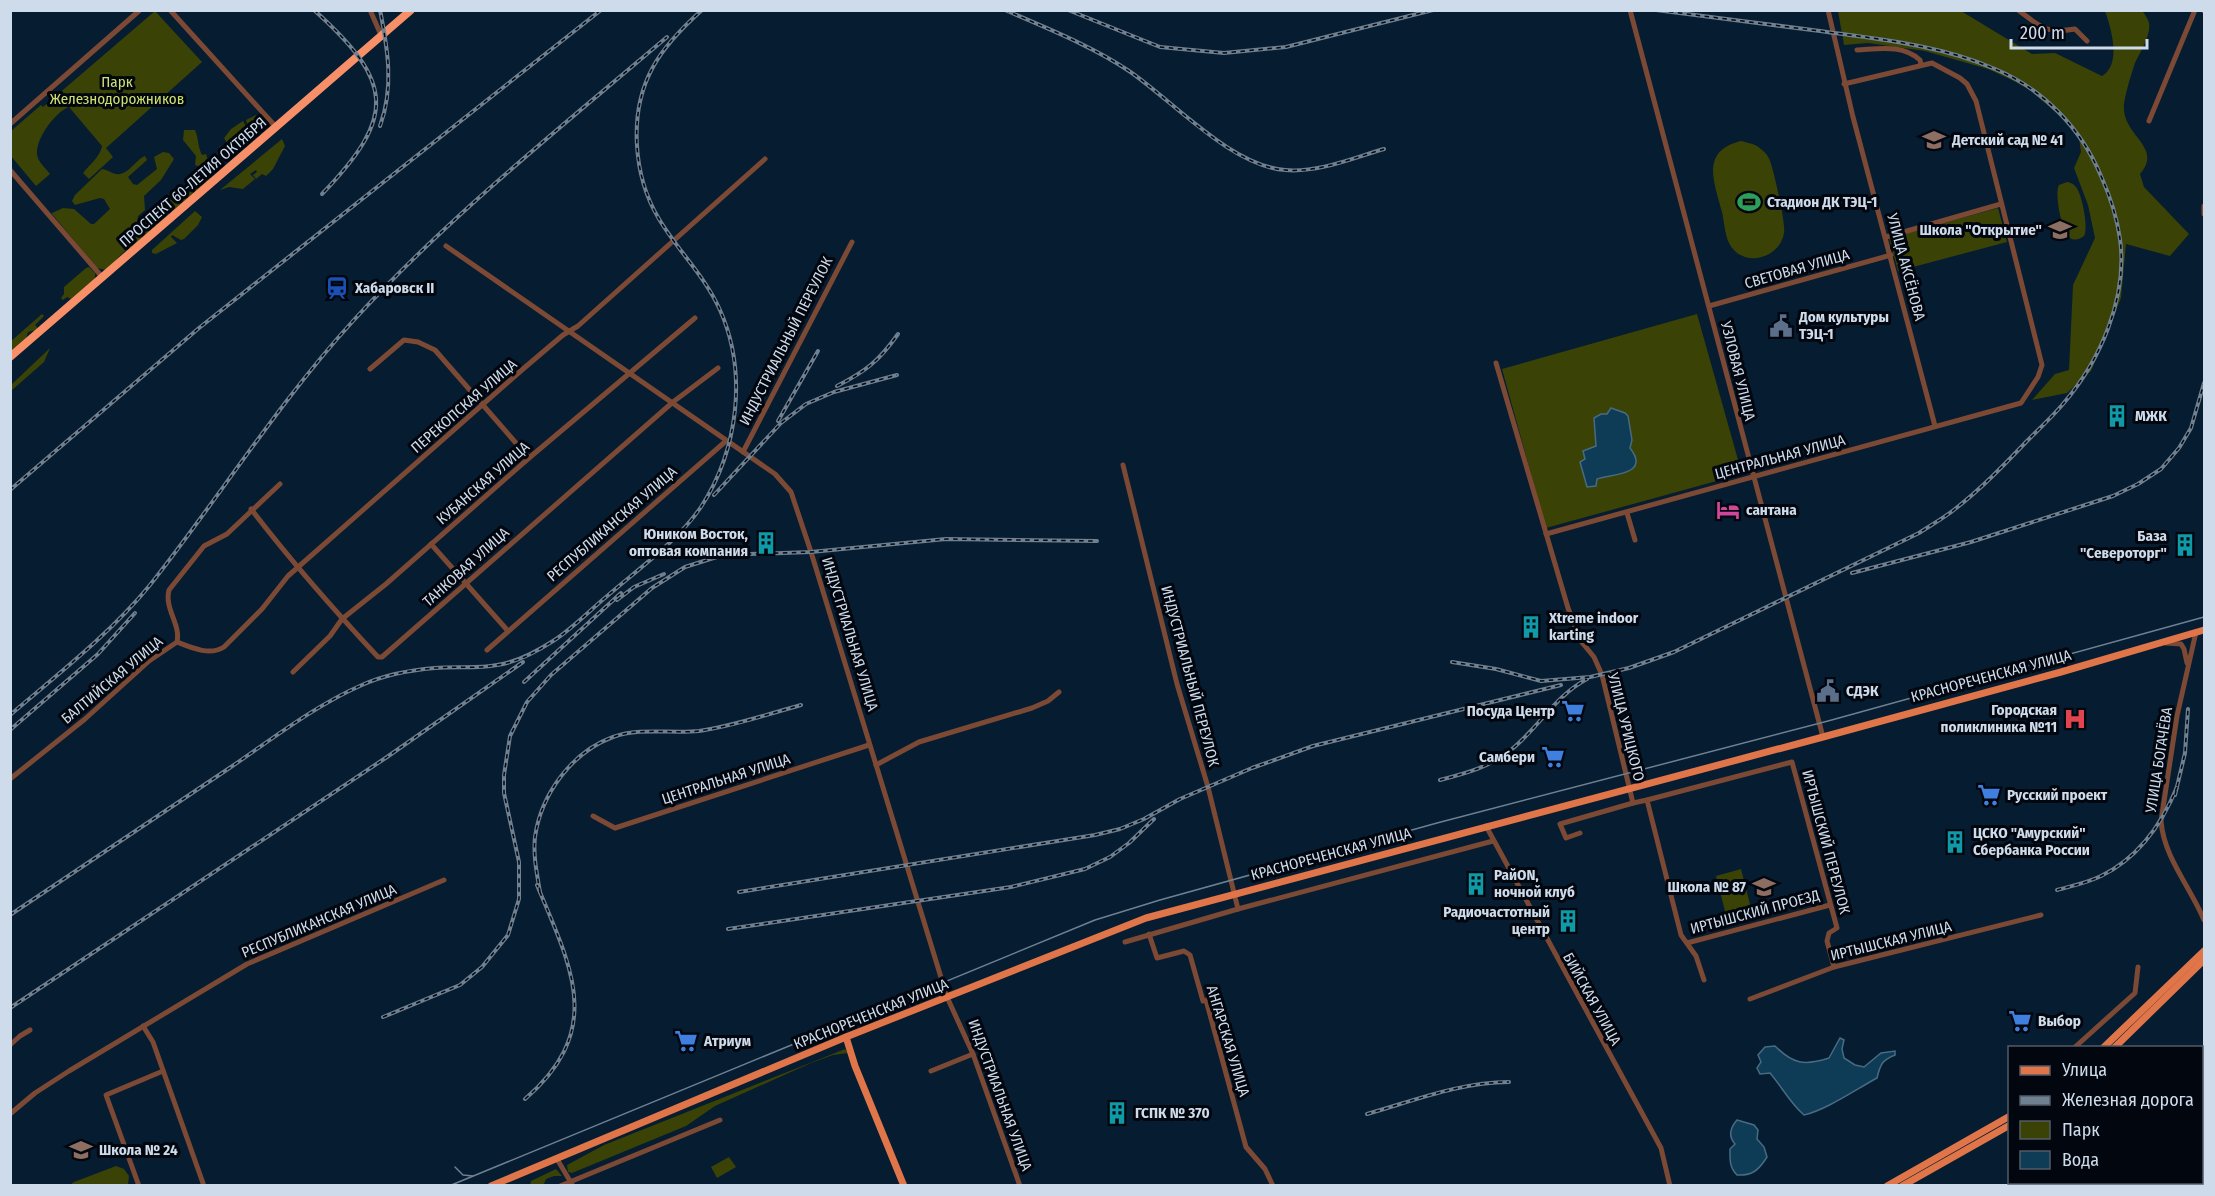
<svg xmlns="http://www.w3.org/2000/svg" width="2215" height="1196" font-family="'Fira Sans Condensed',sans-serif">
<rect width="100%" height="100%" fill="#061c30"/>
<g fill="#3a4205">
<path d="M155,11L202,62L106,148L113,157L89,179L83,173C90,164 100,157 102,146L69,107C56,111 32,142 38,158C40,163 46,169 50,174L36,186L11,156V131L41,105L43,107Z"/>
<path d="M1838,11H1961L2032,54L2055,53L2102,76C2122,64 2111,28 2105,11H2142C2145,14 2148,19 2149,23C2151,36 2140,52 2135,63C2131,75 2126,91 2124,104C2121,136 2164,146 2140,174L2144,187L2189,234L2170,256L2126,244L2121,298L2091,371L2067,393L2032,400L2055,374L2069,370L2073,285L2095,238L2088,205L2074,168L2081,152L2079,138L2060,116L2030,90L2012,80L1988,69L1925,51L1868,43L1844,45Z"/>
<path d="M256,115L263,127L248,139L249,129L246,120Z"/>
<path d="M243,121L247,128V141L231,155L224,148L227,143L224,138L231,129Z"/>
<path d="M184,130H195C199,139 197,144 202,155L206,154L210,168L209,173L205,174L200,172V167L195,165L196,156L183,140Z"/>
<path d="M282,139L285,146L273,169L266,176L262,174L256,179L253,175L257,172L256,170L250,174L255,179L243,189L229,187L220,190Z"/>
<path d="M1741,141C1749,143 1756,144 1762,150C1765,152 1769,157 1770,161C1774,171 1786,224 1784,233C1780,259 1742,269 1729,243C1725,235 1724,221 1722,212C1714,182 1700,151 1741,141Z"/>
<path d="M220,146L228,155L223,160L224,161L215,167L214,160Z"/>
<path d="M163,152L169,153L174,159L161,180L144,196L145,210L138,216L136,228L144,224L153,213L160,216V207L166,201V195L169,194L177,203L210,175V179L172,212L170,210L167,212L169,214L131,248H128C120,255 114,263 106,270L97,268L52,214V213L63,208L74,209L91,224H94L110,209L104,199L100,198L75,205L72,201L75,195L102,169C108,170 111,173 116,174C128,176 135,160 145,156L147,160L128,177L133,184L137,185L157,169L154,157Z"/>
<path d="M2067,182C2071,183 2073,183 2076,187C2082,194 2089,229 2084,236C2080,239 2075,241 2070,238C2062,233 2054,193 2059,185Z"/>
<path d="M1998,208L2007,242L1898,271L1889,238Z"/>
<path d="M195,211L202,217L198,225L184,239L181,240L172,235L171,237L177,243L156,254L152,253V250Z"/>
<path d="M89,267L95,273V279L71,299L67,297L63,300L61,298L64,294V287L86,268Z"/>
<path d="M42,314L44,316L35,325L37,327V330L28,332L26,339L11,354L10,342Z"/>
<path d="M1697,314L1742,474L1546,528L1502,369Z"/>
<path d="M50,348L44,362L11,391V385Z"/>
<path d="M1741,869L1752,912L1727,919L1716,876Z"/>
<path d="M845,1049L848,1053L833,1055L811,1063L715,1106L686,1126L572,1173L568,1172L567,1165L604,1145Z"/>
<path d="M729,1157L736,1167L717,1178L711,1167Z"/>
<path d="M116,1166L124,1169L129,1176L128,1185H70L74,1182Z"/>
<path d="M556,1169L562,1176H554L546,1179L544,1184L530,1185L531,1181Z"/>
</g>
<g fill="#0e3b55" stroke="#486b82" stroke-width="1.5">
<path d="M1611,408L1625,413L1628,416L1632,440L1630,448C1651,475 1612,474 1597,479L1596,486L1587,487L1580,462L1585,459L1583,451L1596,446L1594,418L1601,414H1607Z"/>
<path d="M1840,1038L1844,1040L1842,1049L1844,1058L1855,1065L1864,1067L1881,1053L1895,1051V1055C1882,1060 1880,1065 1877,1078C1855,1090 1826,1110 1804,1115C1790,1103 1782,1087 1770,1073L1760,1074L1757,1068L1761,1062L1758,1055L1765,1047L1775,1046C1793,1064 1804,1066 1829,1058Z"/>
<path d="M1737,1120L1754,1125L1758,1130L1757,1139L1764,1147L1767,1157C1759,1170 1752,1176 1737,1175C1729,1167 1730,1159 1730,1149L1735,1144C1728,1136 1730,1128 1737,1120Z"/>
</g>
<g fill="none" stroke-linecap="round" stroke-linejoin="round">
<g stroke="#7c4935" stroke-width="5">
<path d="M170,10L276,127"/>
<path d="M370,10L381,35"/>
<path d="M1630,10L1823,737"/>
<path d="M1828,10L1853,117L1935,426"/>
<path d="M2018,10C2041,27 2045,34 2075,29L2087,41"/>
<path d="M2204,10V11"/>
<path d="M1857,50C1879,49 1902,44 1920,60L1921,65"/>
<path d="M2149,121L2195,10"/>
<path d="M10,124L140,10"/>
<path d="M10,170L103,278"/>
<path d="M2204,206V214"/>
<path d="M1886,237L2001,204"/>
<path d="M446,246L775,474L791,492L811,552L947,997L973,1054L1020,1186"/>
<path d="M1709,306L1891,255"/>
<path d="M1496,363L1568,608L1580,640L1594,657L1602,675L1633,803L1647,800L1681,935L1696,956L1704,980"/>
<path d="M370,369L404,340L418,342L435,350L529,458"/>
<path d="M743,452L852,242"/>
<path d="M1123,465L1177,684L1208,787L1238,909"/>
<path d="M251,509C291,561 333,609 378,657H382L673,402L718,368"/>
<path d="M1627,513L1635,540"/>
<path d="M1546,534L2021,403L2038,377L2042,365L1976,101L1967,84L1960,78L1932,63L1844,84"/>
<path d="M431,544L508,631"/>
<path d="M2196,632L2177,716L2161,821C2164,858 2190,886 2204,920"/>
<path d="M177,642C192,648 210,656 224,647L262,609L288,576L523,369L563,335L578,326L765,159"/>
<path d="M2166,643L2181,644L2184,649L2187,663"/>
<path d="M487,650L726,441"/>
<path d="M293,672L330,636L342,619L386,584L529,458L695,318"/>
<path d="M876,765L919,742L1032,708L1048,701L1059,692"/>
<path d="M10,779L85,719L149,661L177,642C181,624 164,609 169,590L204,546L227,534L280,484"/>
<path d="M1647,800L1792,762L1837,928L1829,933L1827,941L1834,967"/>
<path d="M593,816L615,828L869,745"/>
<path d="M1486,826L1661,1148L1670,1186"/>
<path d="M1580,833L1566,838L1560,824L1633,803"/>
<path d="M1149,934L1157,958L1184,951L1190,955L1203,1001L1206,1000L1246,1147L1265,1169L1273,1186"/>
<path d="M1125,942L1238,909L1493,841"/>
<path d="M1687,943L1830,905"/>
<path d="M1750,999L1834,967L2041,915"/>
<path d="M143,1026L153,1042L204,1186"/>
<path d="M10,1045L20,1036L30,1030"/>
<path d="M2074,1048L2135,993L2138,967"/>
<path d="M931,1071L973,1054"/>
<path d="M10,1114L35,1093L69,1071L247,964L444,880"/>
<path d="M557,1159L573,1186"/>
<path d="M139,1186L106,1095L163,1071"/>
<path d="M560,1186L720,1120"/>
</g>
<g stroke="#df7549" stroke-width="7">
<path d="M846,1037L855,1066L904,1186"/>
<path d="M2103,1048L2204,951"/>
<path d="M2114,1048L2204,960"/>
<path d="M491,1186L846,1037L1146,918L1823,737L2061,672L2204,630"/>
<path d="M1887,1186L2010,1116"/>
<path d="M1902,1186L2010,1125"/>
</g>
<path stroke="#f79068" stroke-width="8" d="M10,357L411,10"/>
<g stroke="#6f8091" stroke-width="1.5">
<path d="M455,1167L463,1175L473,1176"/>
<path d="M449,1186L1095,920L1160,900L1437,823L1828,721L2204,617"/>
</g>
<g stroke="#6f8091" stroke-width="4">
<g id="rail">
<path d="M314,10C394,82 397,116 322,194"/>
<path d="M1005,10C1046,28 1092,46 1129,71C1173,101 1231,166 1285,170C1318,173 1353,158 1384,149"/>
<path d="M1068,10L1160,47L1224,53L1286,47L1433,10"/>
<path d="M380,126C394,88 388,50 380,10"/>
<path d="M837,386C866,371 879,361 898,334"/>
<path d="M778,421L818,351"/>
<path d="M10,490L199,328L601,10"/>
<path d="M714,495L781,423L806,404L834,392L897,375"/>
<path d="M1852,573L1971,542L2113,496L2138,484L2161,469L2179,448L2191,428L2204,383"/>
<path d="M617,600L634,587L664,574"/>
<path d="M1452,662L1496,669L1541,681L1590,677L1629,668L1674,652L1919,533C1931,525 1944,518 1955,509C1981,489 2004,465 2027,441C2039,429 2052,417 2063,404C2100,361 2128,298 2120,239C2117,218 2110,196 2101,176C2081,128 2043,89 1995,69C1940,45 1878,39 1820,31C1765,24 1711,17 1656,10"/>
<path d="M524,682L621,593"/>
<path d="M10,715C58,674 110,634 150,585C219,498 278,403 353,321C448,217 560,128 667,37"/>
<path d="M10,730L98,654L135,613"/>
<path d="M1440,780C1467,773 1490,767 1512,749C1539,727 1555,696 1587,679"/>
<path d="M2175,795L2185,753L2188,709"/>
<path d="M2057,890C2071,886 2087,883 2101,876C2138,858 2162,824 2177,787"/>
<path d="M540,892C537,874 533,856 535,837C541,794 572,752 613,737C640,727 671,734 699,731C734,726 768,714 801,705"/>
<path d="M739,892L1095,835L1120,829L1144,819L1180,799L1252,768L1313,746L1561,685"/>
<path d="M10,915C83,866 155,818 228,769C271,740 314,706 362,685C384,675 411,670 435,668C455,666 477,669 497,665C518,662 536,652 553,641C572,629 589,611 606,597C637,570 678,541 701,507C738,450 748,373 720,310C705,276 678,251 659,219C633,176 628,112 653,67C665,45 683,27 702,10"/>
<path d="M728,929L1011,887L1085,869L1110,857L1129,843L1154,819"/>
<path d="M10,1008L387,757L523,662"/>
<path d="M383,1017L460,985L482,967L508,935L519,899V862L504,793V775L510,736L527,702L551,675L652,588L685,567L723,555L811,552L946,539L1097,541"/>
<path d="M525,1099C606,1029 571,967 537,885"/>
<path d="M1367,1114C1413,1101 1461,1082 1509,1082"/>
</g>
</g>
<use href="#rail" stroke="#01060f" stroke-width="1.5" stroke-dasharray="4.5" stroke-linecap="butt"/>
</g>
<defs>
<g id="school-bare" transform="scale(1.8)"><path d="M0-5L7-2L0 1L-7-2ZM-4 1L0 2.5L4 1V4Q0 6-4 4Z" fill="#8d6e63" stroke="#01060f" stroke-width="2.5" paint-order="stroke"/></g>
<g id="stadium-bare" transform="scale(1.8)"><path d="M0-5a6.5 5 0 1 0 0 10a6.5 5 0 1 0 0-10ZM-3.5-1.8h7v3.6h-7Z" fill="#2e9e5b" stroke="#01060f" stroke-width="2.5" paint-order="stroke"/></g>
<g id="station-bare" transform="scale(1.8)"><path d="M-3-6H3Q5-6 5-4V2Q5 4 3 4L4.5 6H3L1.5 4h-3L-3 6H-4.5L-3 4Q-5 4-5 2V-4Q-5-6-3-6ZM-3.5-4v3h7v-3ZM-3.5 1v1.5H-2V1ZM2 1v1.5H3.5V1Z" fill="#1a4fb4" stroke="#01060f" stroke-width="2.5" paint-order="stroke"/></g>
<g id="civic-bare" transform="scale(1.8)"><path d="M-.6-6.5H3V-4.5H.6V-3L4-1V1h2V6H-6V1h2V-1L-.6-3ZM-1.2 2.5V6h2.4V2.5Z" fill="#5c6f8a" stroke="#01060f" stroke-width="2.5" paint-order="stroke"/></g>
<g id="building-bare" transform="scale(1.8)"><path d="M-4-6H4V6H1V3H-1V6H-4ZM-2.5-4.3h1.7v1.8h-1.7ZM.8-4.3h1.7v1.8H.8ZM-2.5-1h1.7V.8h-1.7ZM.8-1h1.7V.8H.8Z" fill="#0f9aa8" stroke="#01060f" stroke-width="2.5" paint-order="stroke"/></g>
<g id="hotel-bare" transform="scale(1.8)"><path d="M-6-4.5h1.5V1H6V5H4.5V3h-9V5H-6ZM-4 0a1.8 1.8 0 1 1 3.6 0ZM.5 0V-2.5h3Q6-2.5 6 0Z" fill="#d1479c" stroke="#01060f" stroke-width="2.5" paint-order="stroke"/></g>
<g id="supermarket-bare" transform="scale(1.8)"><path d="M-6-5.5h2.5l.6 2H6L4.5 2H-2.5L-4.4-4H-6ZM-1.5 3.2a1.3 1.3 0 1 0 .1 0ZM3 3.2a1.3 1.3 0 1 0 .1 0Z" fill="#3f7fe0" stroke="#01060f" stroke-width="2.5" paint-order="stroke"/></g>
<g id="hospital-bare" transform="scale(1.8)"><path d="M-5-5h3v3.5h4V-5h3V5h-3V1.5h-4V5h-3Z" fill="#e0444e" stroke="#01060f" stroke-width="2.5" paint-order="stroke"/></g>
</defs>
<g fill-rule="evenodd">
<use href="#school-bare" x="1934" y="140"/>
<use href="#stadium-bare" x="1749" y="202"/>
<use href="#school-bare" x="2060" y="230"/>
<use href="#station-bare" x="337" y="288"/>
<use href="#civic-bare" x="1781" y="326"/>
<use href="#building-bare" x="2117" y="416"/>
<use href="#hotel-bare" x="1728" y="510"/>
<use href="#building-bare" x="766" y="543"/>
<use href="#building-bare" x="2185" y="545"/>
<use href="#building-bare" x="1531" y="627"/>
<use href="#civic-bare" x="1828" y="691"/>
<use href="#supermarket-bare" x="1573" y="711"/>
<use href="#hospital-bare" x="2075" y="719"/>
<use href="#supermarket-bare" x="1553" y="757"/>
<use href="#supermarket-bare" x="1989" y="795"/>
<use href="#building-bare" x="1955" y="842"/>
<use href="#building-bare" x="1476" y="884"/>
<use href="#school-bare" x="1764" y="887"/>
<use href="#building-bare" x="1568" y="921"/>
<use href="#supermarket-bare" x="2020" y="1021"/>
<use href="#supermarket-bare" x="686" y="1041"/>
<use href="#building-bare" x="1117" y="1113"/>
<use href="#school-bare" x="81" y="1150"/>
</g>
<g text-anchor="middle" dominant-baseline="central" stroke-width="6" stroke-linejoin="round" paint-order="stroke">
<g font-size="15" fill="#cee06f" stroke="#01060f">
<text x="117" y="82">Парк<tspan x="117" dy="17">Железнодорожников</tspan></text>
</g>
<g font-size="15" font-weight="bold" fill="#cedbea" stroke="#01060f" text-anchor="start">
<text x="1952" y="140">Детский сад № 41</text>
<text x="1767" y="202">Стадион ДК ТЭЦ-1</text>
<text x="2042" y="230" text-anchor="end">Школа "Открытие"</text>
<text x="355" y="288">Хабаровск II</text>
<text x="1799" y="317">Дом культуры<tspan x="1799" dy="17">ТЭЦ-1</tspan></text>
<text x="2135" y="416">МЖК</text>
<text x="1746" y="510">сантана</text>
<text x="748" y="534" text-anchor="end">Юником Восток,<tspan x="748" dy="17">оптовая компания</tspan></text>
<text x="2167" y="536" text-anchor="end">База<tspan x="2167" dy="17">"Североторг"</tspan></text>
<text x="1549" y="618">Xtreme indoor<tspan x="1549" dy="17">karting</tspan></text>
<text x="1846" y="691">СДЭК</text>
<text x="2057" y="710" text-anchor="end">Городская<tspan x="2057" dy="17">поликлиника №11</tspan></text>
<text x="1555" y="711" text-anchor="end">Посуда Центр</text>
<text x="1535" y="757" text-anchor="end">Самбери</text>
<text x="2007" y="795">Русский проект</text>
<text x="1973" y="833">ЦСКО "Амурский"<tspan x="1973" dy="17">Сбербанка России</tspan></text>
<text x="1494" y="875">РайON,<tspan x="1494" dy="17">ночной клуб</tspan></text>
<text x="1746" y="887" text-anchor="end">Школа № 87</text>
<text x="1550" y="912" text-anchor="end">Радиочастотный<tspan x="1550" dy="17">центр</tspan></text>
<text x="2038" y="1021">Выбор</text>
<text x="704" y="1041">Атриум</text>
<text x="1135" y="1113">ГСПК № 370</text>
<text x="99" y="1150">Школа № 24</text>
</g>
<g font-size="15" fill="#cedbea" stroke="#01060f">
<text transform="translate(193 182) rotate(-41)">ПРОСПЕКТ 60-ЛЕТИЯ ОКТЯБРЯ</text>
<text transform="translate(1906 267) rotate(75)">УЛИЦА АКСЁНОВА</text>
<text transform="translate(1797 269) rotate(-16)">СВЕТОВАЯ УЛИЦА</text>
<text transform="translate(786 341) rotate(-63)">ИНДУСТРИАЛЬНЫЙ ПЕРЕУЛОК</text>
<text transform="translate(1738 371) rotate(76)">УЗЛОВАЯ УЛИЦА</text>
<text transform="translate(464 406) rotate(-41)">ПЕРЕКОПСКАЯ УЛИЦА</text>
<text transform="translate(1780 457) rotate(-15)">ЦЕНТРАЛЬНАЯ УЛИЦА</text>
<text transform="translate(483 483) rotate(-41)">КУБАНСКАЯ УЛИЦА</text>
<text transform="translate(612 524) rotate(-41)">РЕСПУБЛИКАНСКАЯ УЛИЦА</text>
<text transform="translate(466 567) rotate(-42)">ТАНКОВАЯ УЛИЦА</text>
<text transform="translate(850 634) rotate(73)">ИНДУСТРИАЛЬНАЯ УЛИЦА</text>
<text transform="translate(1190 676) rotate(75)">ИНДУСТРИАЛЬНЫЙ ПЕРЕУЛОК</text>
<text transform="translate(1991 676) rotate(-15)">КРАСНОРЕЧЕНСКАЯ УЛИЦА</text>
<text transform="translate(112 680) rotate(-40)">БАЛТИЙСКАЯ УЛИЦА</text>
<text transform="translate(1626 727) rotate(76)">УЛИЦА УРИЦКОГО</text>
<text transform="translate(2159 760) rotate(-81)">УЛИЦА БОГАЧЁВА</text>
<text transform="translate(726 779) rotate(-18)">ЦЕНТРАЛЬНАЯ УЛИЦА</text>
<text transform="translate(1826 842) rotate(75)">ИРТЫШСКИЙ ПЕРЕУЛОК</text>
<text transform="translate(1331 854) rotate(-15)">КРАСНОРЕЧЕНСКАЯ УЛИЦА</text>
<text transform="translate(1755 912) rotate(-15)">ИРТЫШСКИЙ ПРОЕЗД</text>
<text transform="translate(319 921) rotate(-23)">РЕСПУБЛИКАНСКАЯ УЛИЦА</text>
<text transform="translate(1891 941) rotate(-14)">ИРТЫШСКАЯ УЛИЦА</text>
<text transform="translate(1592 999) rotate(61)">БИЙСКАЯ УЛИЦА</text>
<text transform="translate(871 1014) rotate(-22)">КРАСНОРЕЧЕНСКАЯ УЛИЦА</text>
<text transform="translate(1228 1041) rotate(73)">АНГАРСКАЯ УЛИЦА</text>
<text transform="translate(1000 1095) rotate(70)">ИНДУСТРИАЛЬНАЯ УЛИЦА</text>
</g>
</g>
<rect width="2215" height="1196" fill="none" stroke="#cedbea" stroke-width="24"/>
<rect x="2008" y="1046" width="195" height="138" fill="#01060f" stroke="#535b67" stroke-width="1.5"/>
<rect x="2020" y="1066" width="30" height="9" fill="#df7549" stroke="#535b67" stroke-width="1.5"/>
<text x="2062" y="1076" font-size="18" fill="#cedbea">Улица</text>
<rect x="2020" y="1096" width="30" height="9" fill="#6f8091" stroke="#535b67" stroke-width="1.5"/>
<text x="2062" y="1106" font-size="18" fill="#cedbea">Железная дорога</text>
<rect x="2020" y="1121" width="30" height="18" fill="#3a4205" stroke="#535b67" stroke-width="1.5"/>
<text x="2062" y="1136" font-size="18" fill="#cedbea">Парк</text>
<rect x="2020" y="1151" width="30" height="18" fill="#0e3b55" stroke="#535b67" stroke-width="1.5"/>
<text x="2062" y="1166" font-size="18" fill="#cedbea">Вода</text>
<path d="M2011 39v9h136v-9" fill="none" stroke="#cedbea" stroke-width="3"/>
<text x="2020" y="39" font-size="18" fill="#cedbea" stroke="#01060f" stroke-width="4.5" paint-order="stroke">200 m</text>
</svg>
